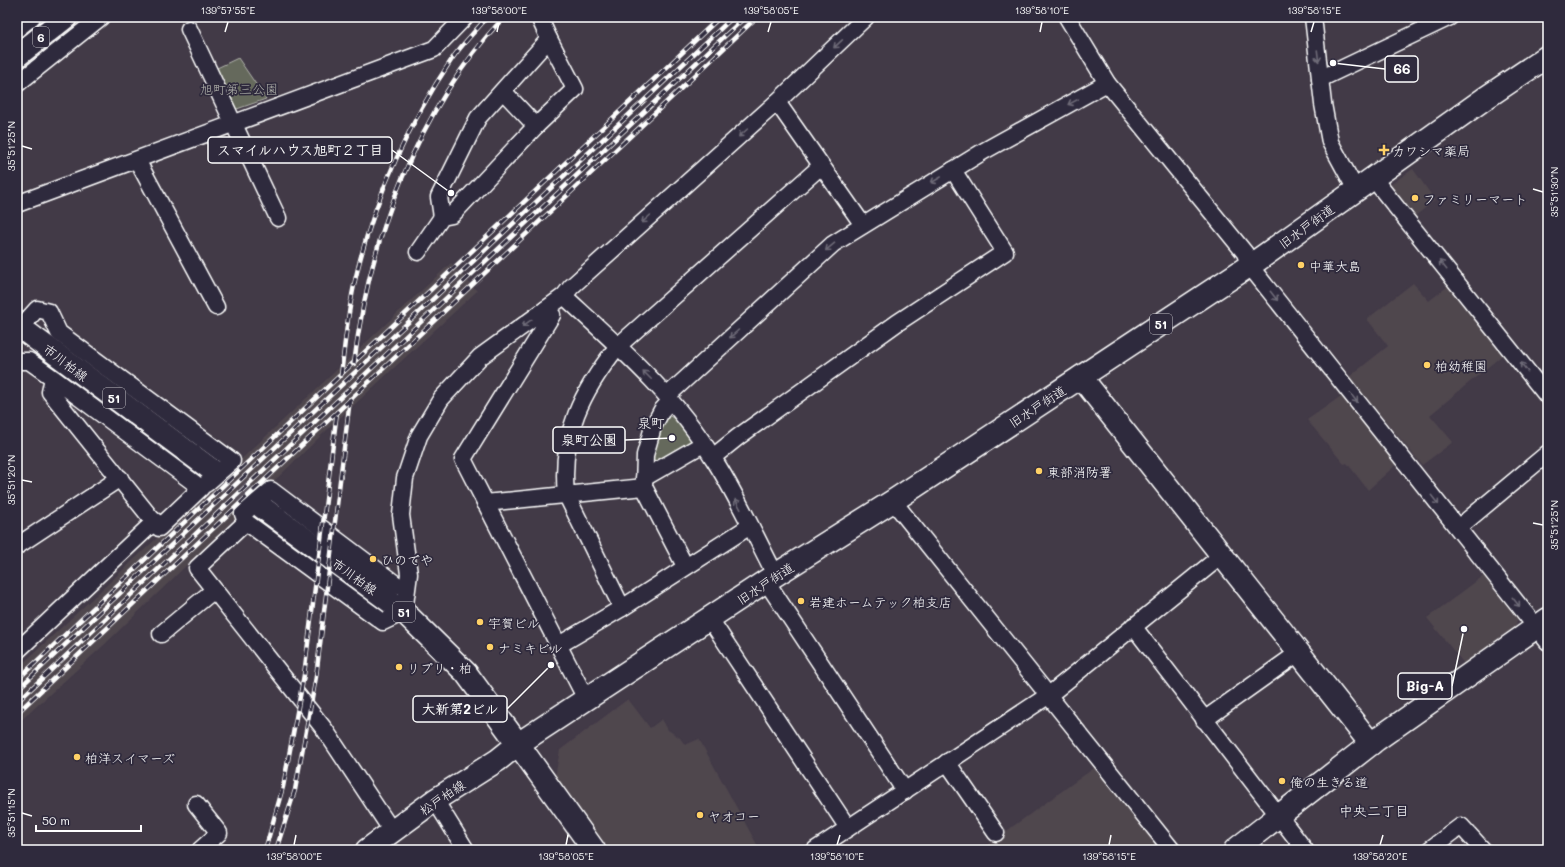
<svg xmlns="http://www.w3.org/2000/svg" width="1565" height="867" font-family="Mali,'Klee One',sans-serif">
<rect width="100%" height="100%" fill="#423a47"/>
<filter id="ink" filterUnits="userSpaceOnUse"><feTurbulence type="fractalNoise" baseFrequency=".025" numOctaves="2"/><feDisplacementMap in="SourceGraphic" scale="8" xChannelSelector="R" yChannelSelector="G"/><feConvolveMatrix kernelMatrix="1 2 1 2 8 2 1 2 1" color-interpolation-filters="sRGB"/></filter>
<g filter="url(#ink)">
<g fill="#4f464e">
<path d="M1413,169L1435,200L1408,222L1381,191Z"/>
<path d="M451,263L477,291L328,429L104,645L17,724V669Z"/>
<path d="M1413,283L1429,301L1448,286L1505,353L1430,415L1453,442L1422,465L1349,377L1388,346L1367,319Z"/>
<path d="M1344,394L1399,462L1368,490L1347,463L1344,464L1307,420Z"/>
<path d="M1486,574L1518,616L1515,629L1465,665L1427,618Z"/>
<path d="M628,699L650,728L662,719L668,730L680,738L685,745L699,739L760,850H609L555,777L560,750Z"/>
<path d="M1101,763L1164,850H980Z"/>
</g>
<g fill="#65695b" stroke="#b2b4ad">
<path d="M238,58L266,99L231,111L215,69Z"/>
<path d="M668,415L678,421L692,440L689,447L654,465L650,462L652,442Z"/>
</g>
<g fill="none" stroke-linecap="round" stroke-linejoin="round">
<path stroke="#554e59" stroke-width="22" stroke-dasharray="22 11" stroke-linecap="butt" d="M212,470L263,508"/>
<g stroke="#fff" stroke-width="19">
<g id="street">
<path d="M1067,17L1107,83L1245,253L1249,265L1548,642"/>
<path d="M1313,17L1323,104L1330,142L1356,190"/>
<path d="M17,29L32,17"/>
<path d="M189,29L278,218"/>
<path d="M1320,79L1450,17"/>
<path d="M17,84L101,17"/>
<path d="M503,91L536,126"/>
<path d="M777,102L863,225"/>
<path d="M137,160L216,307"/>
<path d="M1373,178L1548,397"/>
<path d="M17,204L434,49L465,17"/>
<path d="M442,217L439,197L478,118L549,39"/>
<path d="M418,252L442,217L452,215L536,126L575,89L549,39L539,17"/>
<path d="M564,296C617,345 675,395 713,458C737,495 755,536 776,576"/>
<path d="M546,309L552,315L463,459L586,699"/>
<path d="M20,328L37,309L49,312L59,333L232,461L206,484"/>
<path d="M17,361H29L53,378L201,488L159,528L50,392L53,378"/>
<path d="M667,396L833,244L984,151L1107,83"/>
<path d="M671,400L662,410L653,427L645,455L644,487L685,566"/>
<path d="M713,457L738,437L897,323L1005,252L953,170"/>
<path d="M644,478L703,444"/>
<path d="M893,501L1172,850"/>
<path d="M485,503L644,487"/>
<path d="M246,522L197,568L325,730L392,831"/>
<path d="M1458,528L1548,453"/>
<path d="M17,546L120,478"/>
<path d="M766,581L905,791"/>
<path d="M407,587L397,585L271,490L243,514L246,522L383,622L404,612L409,574L401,515L405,478L419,436L441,399L480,357L564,296L571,287L777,102L866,17"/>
<path d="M622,608L566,494C560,434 582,391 618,346L821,166"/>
<path d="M710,619L848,828"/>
<path d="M1133,626L1305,850"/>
<path d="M161,634L214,590"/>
<path d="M559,645L622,608L750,526"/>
<path d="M17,651L155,521"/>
<path d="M1204,720L1298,653"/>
<path d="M947,762L996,833"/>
<path d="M435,800L466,850"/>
<path d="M196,804L219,833L200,850"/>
<path d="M815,850L1049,695L1221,556"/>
<path d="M1429,850L1461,826L1483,850"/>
</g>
</g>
<g stroke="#fff" stroke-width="25">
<g id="secondary">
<path d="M1081,377L1371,744"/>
<path d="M367,850L435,800L498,760L518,744L594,850"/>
<path d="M1235,850L1376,740L1548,619"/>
</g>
</g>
<g stroke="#fff" stroke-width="25">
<g id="primary">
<path d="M17,325L212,470"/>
<path d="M263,508L404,612L466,673L518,744L766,581L893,501L1258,260L1484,99L1548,56"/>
</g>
</g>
<g stroke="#fff" stroke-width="25">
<path id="highway" d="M17,56L66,17"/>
</g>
<use href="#street" stroke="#2f2a3d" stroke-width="16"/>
<use href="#secondary" stroke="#2f2a3d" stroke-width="22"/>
<use href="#primary" stroke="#2f2a3d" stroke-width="22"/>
<use href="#highway" stroke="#2f2a3d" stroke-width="22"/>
<g stroke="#fff" stroke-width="4.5">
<g id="rail">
<path d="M354,364C369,239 417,110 504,17"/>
<path d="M341,376C345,340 349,303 358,268C376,195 410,121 452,59C462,44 476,31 487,17"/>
<path d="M17,680L720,17"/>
<path d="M17,690L733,17"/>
<path d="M17,702L745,17"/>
<path d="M17,713L757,17"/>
<path d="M265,850L283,787L304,675L337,412"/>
<path d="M276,850L295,790L316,677L350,399"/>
</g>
</g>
<use href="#rail" stroke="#2f2a3d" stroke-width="3" stroke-dasharray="9" stroke-linecap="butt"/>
</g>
<defs><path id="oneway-shaft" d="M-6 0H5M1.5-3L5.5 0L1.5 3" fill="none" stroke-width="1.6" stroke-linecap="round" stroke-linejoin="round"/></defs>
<g stroke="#6d6a77">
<use href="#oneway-shaft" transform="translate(838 44) rotate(137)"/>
<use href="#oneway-shaft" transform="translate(1318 56) rotate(83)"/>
<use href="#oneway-shaft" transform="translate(1073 102) rotate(152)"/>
<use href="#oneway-shaft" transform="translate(743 133) rotate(138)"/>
<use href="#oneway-shaft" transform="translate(936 180) rotate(150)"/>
<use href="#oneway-shaft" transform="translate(646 219) rotate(138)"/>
<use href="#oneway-shaft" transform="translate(830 247) rotate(140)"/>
<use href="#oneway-shaft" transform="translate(1443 265) rotate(-129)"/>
<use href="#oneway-shaft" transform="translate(1274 296) rotate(52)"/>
<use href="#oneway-shaft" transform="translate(527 323) rotate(144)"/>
<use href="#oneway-shaft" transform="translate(734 334) rotate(138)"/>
<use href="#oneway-shaft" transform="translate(1524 367) rotate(-129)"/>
<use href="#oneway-shaft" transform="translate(647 375) rotate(-135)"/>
<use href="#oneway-shaft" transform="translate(1354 398) rotate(52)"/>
<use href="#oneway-shaft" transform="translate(1435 500) rotate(52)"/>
<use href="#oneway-shaft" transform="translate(738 504) rotate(-118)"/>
<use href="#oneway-shaft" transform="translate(1516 602) rotate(51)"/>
</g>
</g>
<path fill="none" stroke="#fff" stroke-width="1.5" d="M225,32L228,22M497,32L499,22M768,32L771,22M1040,32L1042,22M1311,32L1314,22M22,146L32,149M1533,189L1543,192M22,480L32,482M1533,523L1543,525M22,813L32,816M294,845L296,835M566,845L568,835M837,845L840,835M1109,845L1111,835M1380,845L1383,835"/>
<g fill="#ffd166" stroke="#2f2a3d" stroke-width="1.5">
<path d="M1382 144h4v4h4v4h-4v4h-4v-4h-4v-4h4z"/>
<circle cx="1415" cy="198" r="4"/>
<circle cx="1301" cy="265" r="4"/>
<circle cx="1427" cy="365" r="4"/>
<circle cx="1039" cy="471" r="4"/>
<circle cx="373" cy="559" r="4"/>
<circle cx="801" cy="601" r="4"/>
<circle cx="480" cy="622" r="4"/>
<circle cx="490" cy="647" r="4"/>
<circle cx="399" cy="667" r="4"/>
<circle cx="77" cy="757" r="4"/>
<circle cx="1282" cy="781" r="4"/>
<circle cx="700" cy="815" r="4"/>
</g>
<g text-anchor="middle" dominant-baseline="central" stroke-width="3.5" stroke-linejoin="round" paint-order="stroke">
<g fill="#2f2a3d" stroke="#c1bfc5" stroke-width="1">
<rect x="33" y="27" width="16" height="20" rx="3"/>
<rect x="1150" y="314" width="22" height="20" rx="3"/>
<rect x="103" y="388" width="22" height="20" rx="3"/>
<rect x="393" y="602" width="22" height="20" rx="3"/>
</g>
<g font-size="12" font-weight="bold" fill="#fff">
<text x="41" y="37">6</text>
<text x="1161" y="324">51</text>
<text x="114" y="398">51</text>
<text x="404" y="612">51</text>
</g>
<g font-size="13" fill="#b2b4ad" stroke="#2f2a3d">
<text x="239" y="88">旭町第三公園</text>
</g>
<g font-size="13" fill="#fff" stroke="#2f2a3d" text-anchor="start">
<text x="1392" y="150">カワシマ薬局</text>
<text x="1423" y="198">ファミリーマート</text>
<text x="1309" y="265">中華大島</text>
<text x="1435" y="365">柏幼稚園</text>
<text x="1047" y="471">東部消防署</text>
<text x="381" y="559">ひのでや</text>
<text x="809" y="601">岩建ホームテック柏支店</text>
<text x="488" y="622">宇賀ビル</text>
<text x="498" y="647">ナミキビル</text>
<text x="407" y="667">リブリ・柏</text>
<text x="85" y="757">柏洋スイマーズ</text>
<text x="1290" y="781">俺の生きる道</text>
<text x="708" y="815">ヤオコー</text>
</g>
<g font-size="13" fill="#fff" stroke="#2f2a3d">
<text transform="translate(1306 226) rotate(-36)">旧水戸街道</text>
<text transform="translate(66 362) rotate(37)">市川柏線</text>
<text transform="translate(1037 406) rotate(-33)">旧水戸街道</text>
<text transform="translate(355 576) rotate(36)">市川柏線</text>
<text transform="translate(765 583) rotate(-33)">旧水戸街道</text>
<text transform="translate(442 797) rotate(-34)">松戸柏線</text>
</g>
<g font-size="14" fill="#fff" stroke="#2f2a3d">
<text x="651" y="422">泉町</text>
<text x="1374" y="810">中央二丁目</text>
</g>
</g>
<path fill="none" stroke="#fff" stroke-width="1.5" d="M1333 63L1385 69M451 193L392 150M672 438L625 440M1464 629L1452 686M551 665L507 709"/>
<g fill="#fff" stroke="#2f2a3d" stroke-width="1.5">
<circle cx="1333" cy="63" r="4"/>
<circle cx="451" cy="193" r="4"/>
<circle cx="672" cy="438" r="4"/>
<circle cx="1464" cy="629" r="4"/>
<circle cx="551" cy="665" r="4"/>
</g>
<g fill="#2f2a3d" stroke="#fff" stroke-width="1.5">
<rect x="1385" y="56" width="33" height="26" rx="4"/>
<rect x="208" y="137" width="184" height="26" rx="4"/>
<rect x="553" y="427" width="72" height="26" rx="4"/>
<rect x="1398" y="673" width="54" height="26" rx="4"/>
<rect x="413" y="696" width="94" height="26" rx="4"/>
</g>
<g font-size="14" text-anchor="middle" font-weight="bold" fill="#fff">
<text x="1402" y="74">66</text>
<text x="300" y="155">スマイルハウス旭町２丁目</text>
<text x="589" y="445">泉町公園</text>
<text x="1425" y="691">Big-A</text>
<text x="460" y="714">大新第2ビル</text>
</g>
<rect width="1565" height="867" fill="none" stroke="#2f2a3d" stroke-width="44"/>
<path d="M36 825v6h105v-6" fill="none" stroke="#ffffff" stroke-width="2"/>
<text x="42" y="825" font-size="12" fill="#ffffff" stroke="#2f2a3d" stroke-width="3" paint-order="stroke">50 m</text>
<rect x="22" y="22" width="1521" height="823" fill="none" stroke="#fff" stroke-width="1.5"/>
<g font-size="10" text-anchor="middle" fill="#fff">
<text x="228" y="14">139°57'55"E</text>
<text x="499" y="14">139°58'00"E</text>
<text x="771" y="14">139°58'05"E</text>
<text x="1042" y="14">139°58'10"E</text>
<text x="1314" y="14">139°58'15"E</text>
<text transform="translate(11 146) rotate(-90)" y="4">35°51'25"N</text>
<text transform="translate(1554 192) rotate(-90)" y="4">35°51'30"N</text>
<text transform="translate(11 480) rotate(-90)" y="4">35°51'20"N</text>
<text transform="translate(1554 525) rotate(-90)" y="4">35°51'25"N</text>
<text transform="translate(11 813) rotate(-90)" y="4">35°51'15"N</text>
<text x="294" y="860">139°58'00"E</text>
<text x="566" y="860">139°58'05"E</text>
<text x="837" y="860">139°58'10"E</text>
<text x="1109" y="860">139°58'15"E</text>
<text x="1380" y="860">139°58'20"E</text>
</g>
</svg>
